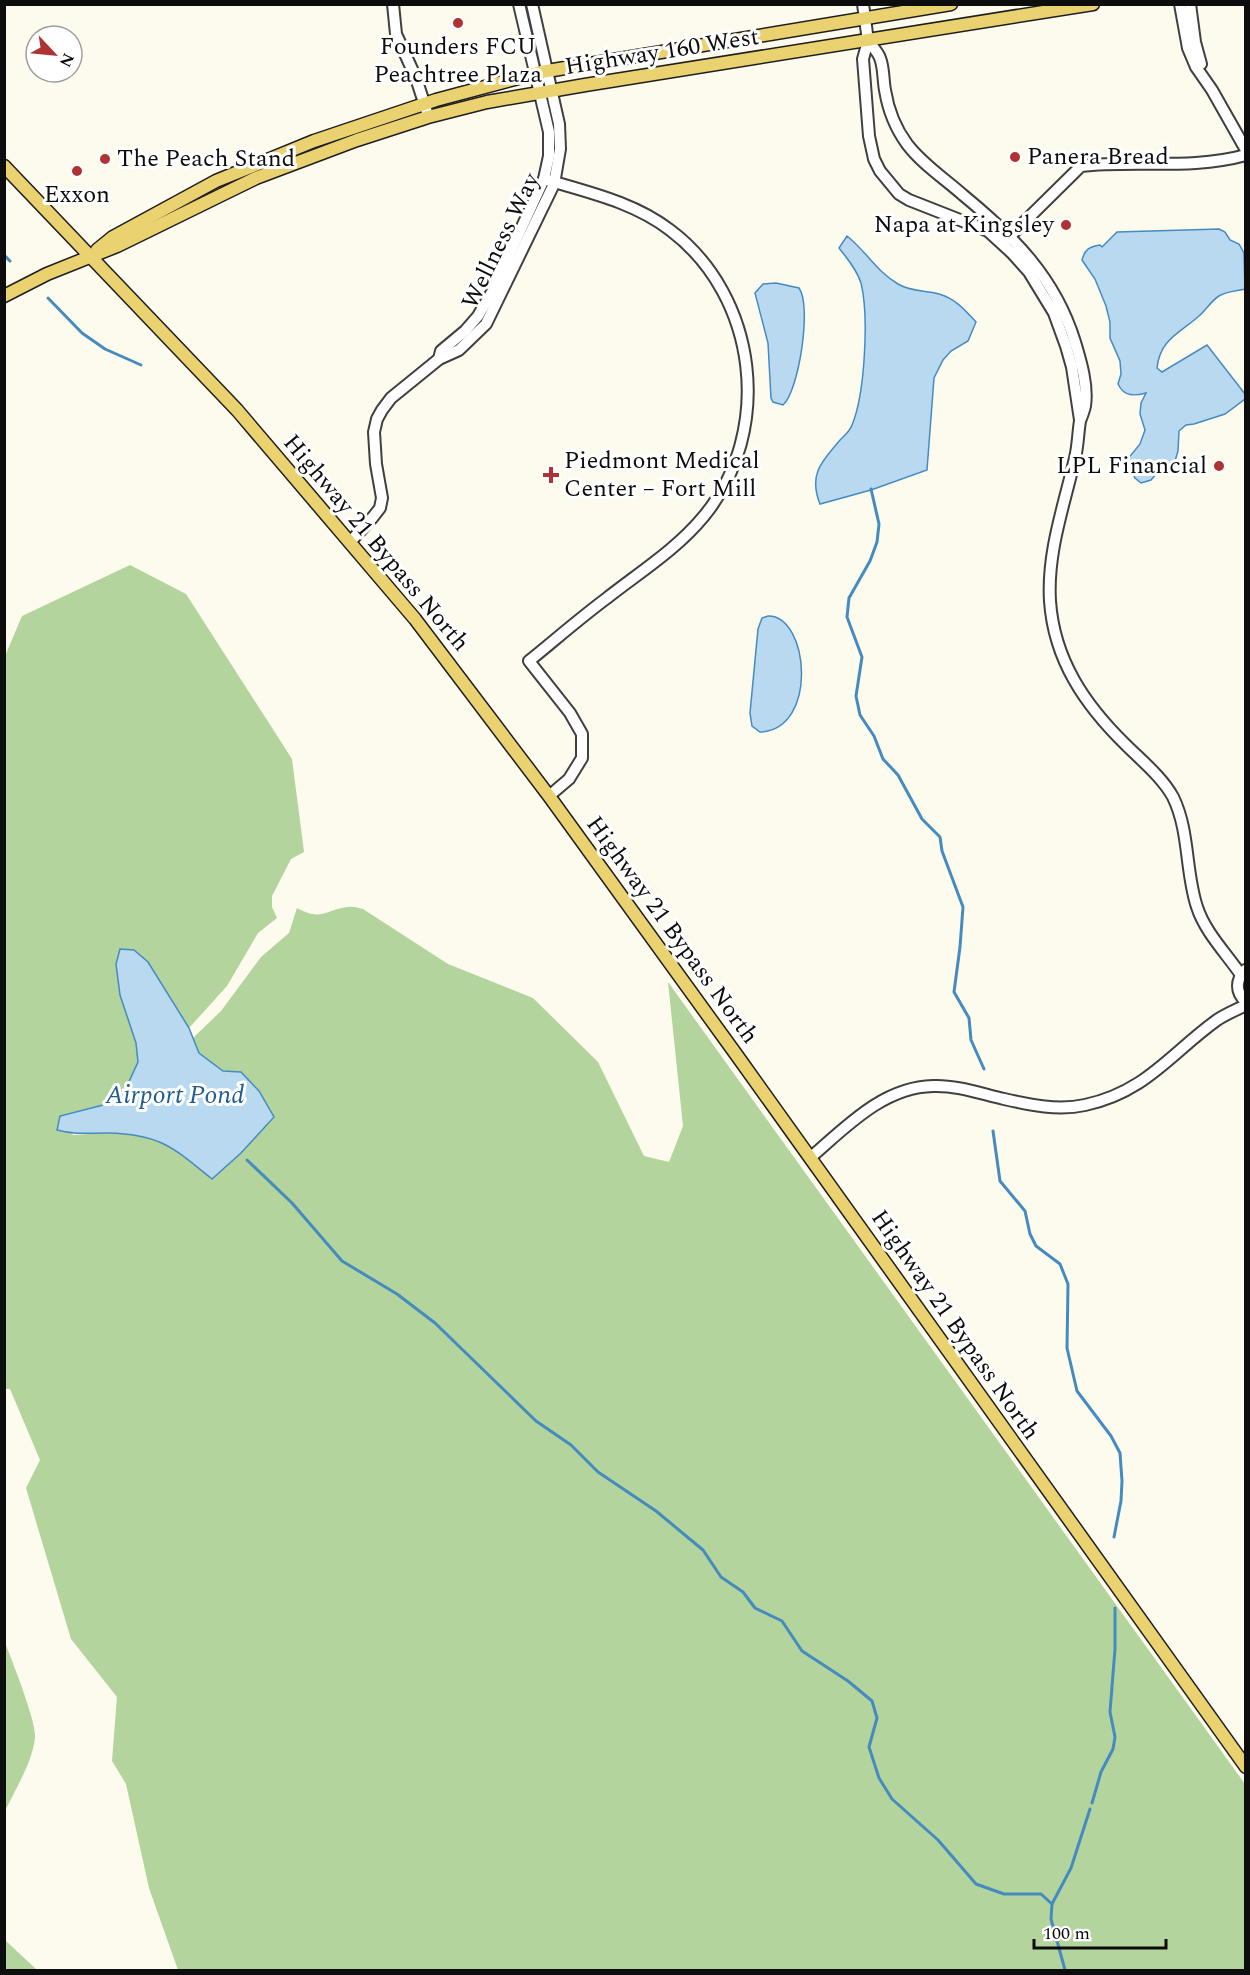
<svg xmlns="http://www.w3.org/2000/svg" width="1250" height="1975" font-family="Spectral,serif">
<rect width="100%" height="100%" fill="#fdfbee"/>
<g fill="#b3d49c">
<path d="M130,565L186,594L292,759L304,852L291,859L272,896V907L277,918L258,933L227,986L189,1028L172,1003L116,964L120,995L136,1043L139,1061L126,1088L103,1105L60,1116L73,1135C97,1133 132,1131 156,1139C177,1145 195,1165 212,1178L242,1072L223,1071L199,1053L193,1038L221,1011L261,957L289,933L297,908C322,922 326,909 348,907C353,906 358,908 363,909L448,964L533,998L598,1062L644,1156L669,1162L683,1126L668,982L1245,1784V1970H178L149,1888L126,1784L112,1761L117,1697L71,1639L26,1488L40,1460L10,1389H5V656L22,616Z"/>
<path d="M4,1640C11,1658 37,1723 35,1738C32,1763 16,1788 5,1811Z"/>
<path d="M4,1940H5L37,1970H5Z"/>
</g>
<g fill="#b8d9f0" stroke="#468bc0" stroke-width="1.5">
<path d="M1219,229L1225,232L1230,240L1239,244L1244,253L1245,289C1237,291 1227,291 1219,296C1211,301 1206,310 1199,316C1180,333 1160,339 1157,368L1162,372L1207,345L1245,394V399L1225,414L1194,424L1186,425L1179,431L1178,451L1175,461L1161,468L1151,480L1141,483L1135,478L1127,460L1140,444L1145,430L1140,414L1141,403L1146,393C1135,396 1124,397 1118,384L1121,374L1120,361L1110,338V322L1106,306L1095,279L1082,260C1085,249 1089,247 1100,245L1102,247L1117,232Z"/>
<path d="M847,236C866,251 877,272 898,284C911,292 925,290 939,294C956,299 965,310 976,322L968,341L951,351L943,360L934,378L927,470L871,490L820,504C808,474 822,461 841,439C845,435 850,431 852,425C865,394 869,316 861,283C857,270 847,258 839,248Z"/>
<path d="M776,283L799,288C812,305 799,391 783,405L773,402L771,398L768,343L755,293L763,284Z"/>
<path d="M768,616C809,615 819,730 760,732L752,726L750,713L758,629L762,618Z"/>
<path d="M120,949L134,950L148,962L189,1028L199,1053L223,1071L241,1072L259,1091L274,1117L241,1153L212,1179C174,1148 160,1134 108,1133C90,1133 75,1135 57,1130L60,1116L103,1105L126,1088L138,1062L136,1043L120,995L116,964Z"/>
</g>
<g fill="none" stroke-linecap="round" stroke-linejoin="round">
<g stroke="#468bc0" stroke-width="3">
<path d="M4,255L10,261"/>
<path d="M48,298L82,333L105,349L141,365"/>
<path d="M871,489L879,524L877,542L870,561L849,598L847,617L862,657L856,696L860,715L874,736L883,759L898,775L922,819L940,837L942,851L963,907L960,947L954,992L969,1018L971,1040L984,1069"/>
<path d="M993,1131L1000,1181L1025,1211L1030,1234L1036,1246L1060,1264L1068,1284L1067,1348L1077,1391L1111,1436L1120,1453L1122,1481L1121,1501L1114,1537"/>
<path d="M247,1160L292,1203L342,1261L397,1294L435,1323L536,1421L571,1445L598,1472L656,1511L703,1550L721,1577L743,1592L755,1608L782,1621L802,1651L848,1681L872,1701L877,1718L869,1747L879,1778L892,1799L938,1840L976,1884L1004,1894H1041L1052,1904"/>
<path d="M1092,1803L1101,1772L1113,1749L1115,1737L1110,1712L1115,1649V1608"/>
<path d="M1065,1970L1051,1919L1052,1904L1071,1868L1090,1809"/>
</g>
<g stroke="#404040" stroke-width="14">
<g id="minor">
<path d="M393,4L396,34L416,78L427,112"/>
<path d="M863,4L868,41L863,59L869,136L874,159L880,171L899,194L909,200L988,231L1012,253L1029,272L1054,313L1066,346L1072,367L1080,420"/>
<path d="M1180,4L1188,48L1196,67L1212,90L1246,150"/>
<path d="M1190,4L1195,42L1201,64"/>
<path d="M868,41C872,46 878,52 880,58C884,68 883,80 885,90C888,109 896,129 907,144C922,164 945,179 963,195C1014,237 1055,277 1075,342C1081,362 1088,385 1085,406C1084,411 1082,416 1080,421C1078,433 1078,446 1075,458C1064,506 1047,552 1050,601C1054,660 1085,705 1126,745C1142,761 1162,777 1173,797C1190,832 1185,871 1197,907C1205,932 1226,953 1241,975"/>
<path d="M544,179C587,192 634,202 670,230C758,296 774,431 704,516C677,549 640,572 607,598C580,618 555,640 529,661L570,713L582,734V758L569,779L549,796"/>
<path d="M1005,241L1081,166C1135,160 1192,170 1246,155"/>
<path d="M439,359L441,351L465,331L478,316L492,292L544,179L549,156V132L519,4"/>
<path d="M351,541L373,517L380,508L382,498L376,464L374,432L377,419L382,410L391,398L439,359L459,350L486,324L554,184L560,149L559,124L532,4"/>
<path d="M1245,970C1236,980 1235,992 1246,1002"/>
<path d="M810,1158C846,1127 883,1087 933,1086C957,1085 982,1094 1004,1099C1031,1105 1058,1111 1085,1105C1146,1092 1171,1053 1217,1020C1226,1014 1236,1010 1246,1005"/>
</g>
</g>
<g stroke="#1e1e1e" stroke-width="15">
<g id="major">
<path d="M4,166L237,410L415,619L549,796L738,1057L1246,1767"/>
<path d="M97,250L113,237L216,181L314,141L436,100L541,72L951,4"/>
<path d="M4,296L47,274L117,246L256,178L357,140L428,117L487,102L585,85L1093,4"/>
</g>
</g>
<use href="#minor" stroke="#fff" stroke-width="10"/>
<use href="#major" stroke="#ebd270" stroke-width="12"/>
</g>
<g fill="#af3234" stroke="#fff" stroke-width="2">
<circle cx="458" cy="23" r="6"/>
<circle cx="1015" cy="157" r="6"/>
<circle cx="105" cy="159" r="6"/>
<circle cx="77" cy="171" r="6"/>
<circle cx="1066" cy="225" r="6"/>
<circle cx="1219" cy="466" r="6"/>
<path d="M548 466h6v6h6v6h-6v6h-6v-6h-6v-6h6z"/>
</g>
<g text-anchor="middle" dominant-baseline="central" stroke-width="6" stroke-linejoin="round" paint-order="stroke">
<g font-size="24" fill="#0d0d0d" stroke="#fff" text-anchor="start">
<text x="458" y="47" text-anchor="middle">Founders FCU<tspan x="458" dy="28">Peachtree Plaza</tspan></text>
<text x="1027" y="157">Panera Bread</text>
<text x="117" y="159">The Peach Stand</text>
<text x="77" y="195" text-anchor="middle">Exxon</text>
<text x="1054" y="225" text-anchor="end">Napa at Kingsley</text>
<text x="564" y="461">Piedmont Medical<tspan x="564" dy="28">Center – Fort Mill</tspan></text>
<text x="1207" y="466" text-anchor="end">LPL Financial</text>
</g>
<g font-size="24" fill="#0d0d0d" stroke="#fff">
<text transform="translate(662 52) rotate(-9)">Highway 160 West</text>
<text transform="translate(501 241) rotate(-64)">Wellness Way</text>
<text transform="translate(376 543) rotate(50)">Highway 21 Bypass North</text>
<text transform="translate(672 930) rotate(54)">Highway 21 Bypass North</text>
<text transform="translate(955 1325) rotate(55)">Highway 21 Bypass North</text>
</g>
<g font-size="26" font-style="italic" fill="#225d92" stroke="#fff">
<text x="175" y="1095">Airport Pond</text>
</g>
</g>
<rect width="1250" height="1975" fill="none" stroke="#0d0d0d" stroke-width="12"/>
<g transform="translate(54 54) rotate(116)"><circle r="28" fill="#ffffff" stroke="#9e9e9e" stroke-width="1.5"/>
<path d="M0-4.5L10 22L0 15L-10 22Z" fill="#af3234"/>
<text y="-9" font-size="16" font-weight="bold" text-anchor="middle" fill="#0d0d0d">N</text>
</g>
<path d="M1034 1939v9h132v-9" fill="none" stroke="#0d0d0d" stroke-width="3"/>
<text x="1043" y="1939" font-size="18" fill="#0d0d0d" stroke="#ffffff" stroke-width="4.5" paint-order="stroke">100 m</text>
</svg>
